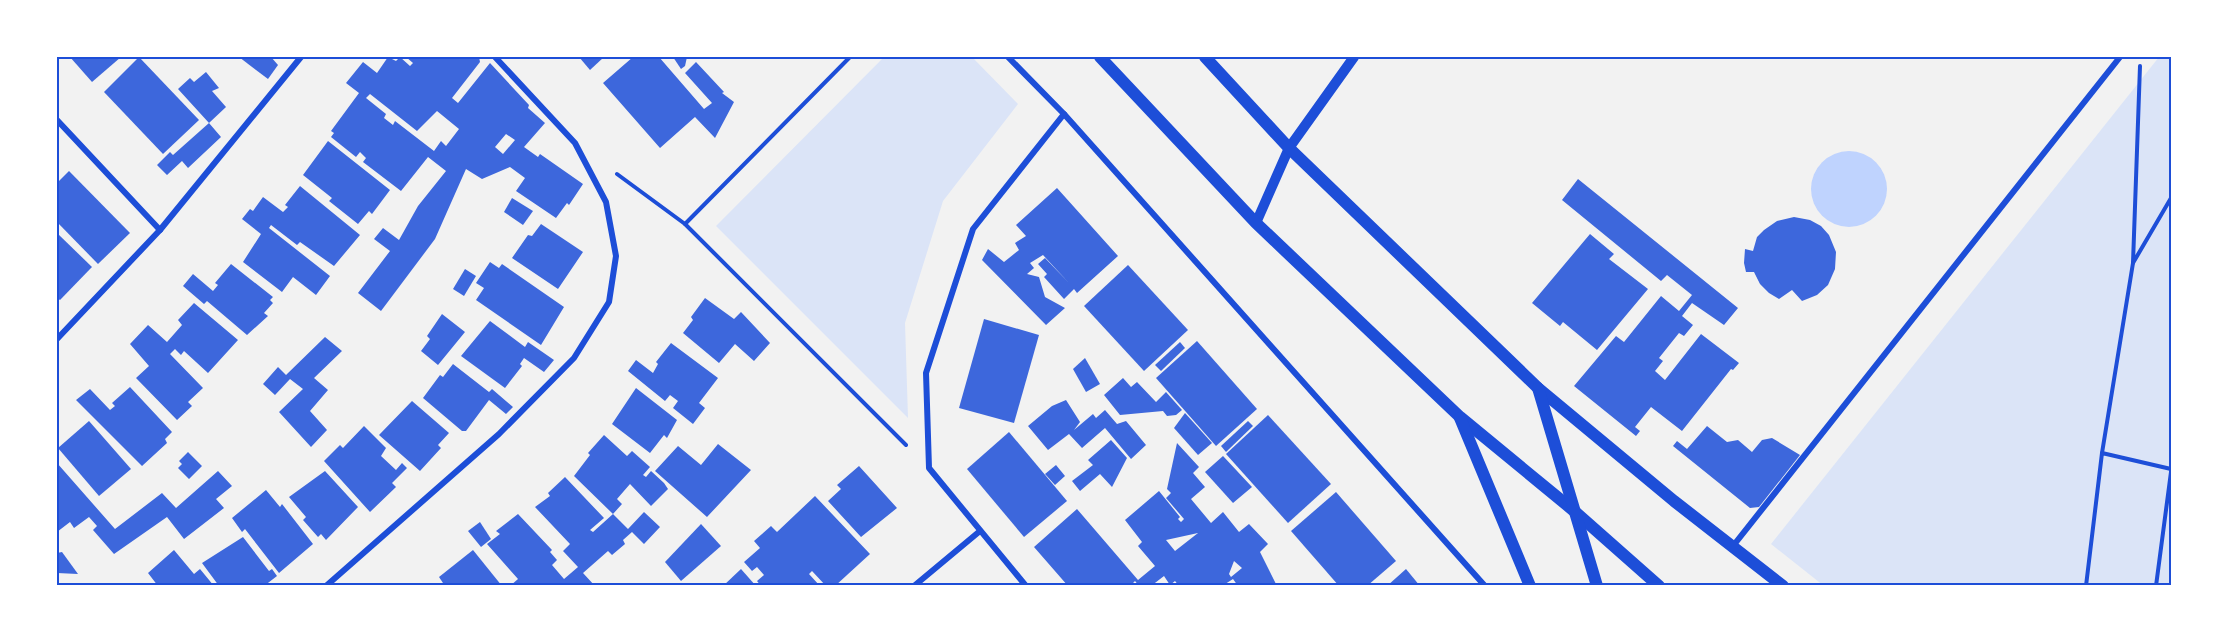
<svg xmlns="http://www.w3.org/2000/svg" width="2228" height="643" font-family="'Public Sans',sans-serif">
<rect width="100%" height="100%" fill="#f2f2f2"/>
<g fill="#dbe4f7">
<path d="M884,57H972L1018,104L943,201L905,323L908,418L716,226Z"/>
<path d="M2159,57H2171V586H1824L1771,544Z"/>
</g>
<circle fill="#bfd3fe" cx="1849" cy="189" r="38"/>
<g fill="#3d67dc" fill-rule="evenodd">
<path d="M70,57H121L92,82Z"/>
<path d="M139,57L199,120L163,154L104,92Z"/>
<path d="M239,57H271L278,65L268,79Z"/>
<path d="M388,57L396,61L400,57L410,66L413,63L406,57H479L480,62L452,98L458,103L490,63L529,105L528,108L545,123L524,147L538,157L540,154L583,184L569,205L567,203L556,218L516,191L525,178L510,167L482,179L466,169L435,239L381,311L358,293L390,251L374,239L383,228L399,240L418,206L446,171L428,157L401,191L363,162L366,158L360,152L356,157L331,137L334,133L331,131L359,93L346,83L363,62L377,73ZM370,94L417,131L437,111L459,129L446,146L441,141L434,151L395,121L393,125L384,118L386,114L366,98ZM506,134L515,140L503,154L495,147Z"/>
<path d="M579,57H604L590,70Z"/>
<path d="M633,57H659L704,109L712,103L685,73L696,62L724,92L722,93L734,102L715,138L695,117L660,148L603,83Z"/>
<path d="M673,57H687L685,66L681,69Z"/>
<path d="M206,72L219,88L212,91L226,107L209,123L178,89L190,78L194,82Z"/>
<path d="M209,123L221,137L188,168L182,161L167,175L157,165L170,152L173,155Z"/>
<path d="M328,141L390,190L372,214L369,211L358,224L329,201L332,198L303,175Z"/>
<path d="M69,171L130,233L98,264L57,222V183Z"/>
<path d="M1578,179L1738,308L1724,325L1692,303L1682,316L1693,325L1684,336L1679,333L1659,358L1663,361L1655,371L1665,380L1701,334L1739,363L1733,370L1731,369L1682,431L1651,407L1635,427L1640,431L1636,436L1574,386L1616,336L1624,342L1661,296L1679,311L1692,295L1667,275L1661,281L1562,200Z"/>
<path d="M300,186L360,235L334,266L300,242L297,245L271,225L269,228L330,276L316,295L293,277L282,292L243,262L261,234L242,219L250,209L253,211L263,197L283,212L288,207L285,205Z"/>
<path d="M1057,188L1118,256L1077,293L1074,289L1064,299L1044,277L1047,274L1038,264L1045,258L1069,283L1043,255L1030,263L1034,268L1027,274L1039,277L1045,297L1065,308L1046,325L982,260L988,249L1004,262L1019,250L1015,243L1026,236L1016,225Z"/>
<path d="M512,198L533,211L523,225L504,212Z"/>
<path d="M1794,217L1810,220L1821,226L1829,235L1836,252L1835,269L1828,285L1817,295L1802,301L1792,290L1779,299L1769,293L1760,284L1754,272H1746L1744,263L1745,249L1753,251L1757,237L1764,230L1777,221Z"/>
<path d="M541,224L583,252L558,289L512,258L528,235L532,236Z"/>
<path d="M57,233L92,267L60,300L57,298Z"/>
<path d="M1590,234L1614,254L1609,259L1648,289L1597,350L1563,322L1560,326L1532,303Z"/>
<path d="M490,262L499,268L502,264L564,307L541,345L476,300L484,288L476,283Z"/>
<path d="M231,264L273,297L270,300L273,303L264,313L268,316L247,335L207,301L204,304L183,286L193,274L213,291L218,285L215,283Z"/>
<path d="M1128,265L1188,330L1144,371L1084,306Z"/>
<path d="M465,269L476,276L464,296L453,289Z"/>
<path d="M705,298L734,319L741,312L770,343L754,361L735,344L719,363L683,333L693,320L691,317Z"/>
<path d="M194,303L238,340L208,373L184,351L181,355L175,349L170,354L203,388L188,402L192,406L177,420L136,378L149,366L130,344L148,325L167,342L182,325L178,320Z"/>
<path d="M442,314L465,332L438,365L421,351L430,339L427,336Z"/>
<path d="M984,319L1039,335L1014,423L959,408Z"/>
<path d="M490,321L525,347L528,342L554,360L544,372L524,358L520,364L522,366L505,388L461,356Z"/>
<path d="M325,337L342,351L314,378L328,390L310,411L327,430L311,447L279,412L303,389L290,379L275,395L263,384L278,367L286,375Z"/>
<path d="M1197,341L1257,409L1216,446L1156,378Z"/>
<path d="M1180,342L1185,348L1161,371L1155,365Z"/>
<path d="M671,343L718,378L699,403L705,408L693,424L673,408L678,401L670,395L665,401L628,371L636,360L653,373L658,364L656,362Z"/>
<path d="M1085,358L1100,384L1086,392L1073,369Z"/>
<path d="M453,364L489,392L492,389L513,407L506,414L489,400L466,431H462L423,398L440,375L443,377Z"/>
<path d="M1123,378L1131,387L1137,382L1156,402L1166,392L1182,410L1176,415L1167,416L1163,411L1120,415L1104,395Z"/>
<path d="M130,387L172,432L165,439L167,443L142,466L76,400L90,389L110,410L115,406L112,403Z"/>
<path d="M636,388L677,420L667,438L664,435L650,453L612,424Z"/>
<path d="M1066,400L1080,422L1074,430L1093,414L1096,418L1105,410L1117,424L1126,421L1146,445L1131,459L1105,428L1082,448L1069,434L1048,450L1028,426L1052,406Z"/>
<path d="M412,401L449,433L438,445L441,448L420,471L379,435Z"/>
<path d="M1185,413L1212,443L1198,455L1174,428Z"/>
<path d="M1268,415L1331,484L1288,523L1226,454Z"/>
<path d="M89,421L131,469L99,496L58,448Z"/>
<path d="M1248,421L1253,426L1226,452L1221,446Z"/>
<path d="M364,426L386,448L381,456L396,470L402,463L407,468L392,483L396,487L370,512L324,461L340,445L343,448Z"/>
<path d="M1707,426L1727,442L1738,440L1752,452L1762,440L1772,438L1800,455L1759,507L1750,508L1673,446L1677,441L1687,449Z"/>
<path d="M1009,432L1067,501L1024,537L967,469Z"/>
<path d="M604,435L627,456L632,451L650,467L643,475L646,477L651,471L664,483L668,489L651,506L630,484L617,499L622,504L613,514L574,476L590,455L588,453Z"/>
<path d="M1111,440L1127,458L1112,487L1100,474L1080,491L1072,481L1093,465L1088,460Z"/>
<path d="M1177,443L1199,467L1193,473L1205,487L1191,499L1211,523L1223,512L1239,532L1249,524L1268,544L1260,552L1277,586H1238L1233,579L1222,586H1179L1175,581L1170,585L1164,576L1151,586H1139L1135,581L1130,586H1068L1034,547L1077,509L1138,580L1155,566L1138,546L1142,542L1125,520L1159,491L1180,517L1178,519L1181,522L1184,519L1166,498L1171,493L1167,489ZM1198,533L1175,551L1166,540ZM1234,561L1242,568L1231,577L1229,574Z"/>
<path d="M718,444L751,470L707,517L655,471L678,446L701,465Z"/>
<path d="M188,452L202,466L189,479L178,468L182,464L179,461Z"/>
<path d="M1223,456L1252,487L1233,503L1205,472Z"/>
<path d="M57,463L115,529L162,493L176,508L218,471L232,486L216,499L224,508L184,539L167,517L114,554L93,530L97,526L89,517L74,528L70,522L57,532Z"/>
<path d="M1056,465L1065,476L1055,485L1045,474Z"/>
<path d="M859,466L897,508L861,537L828,501L841,489L837,485Z"/>
<path d="M325,471L358,507L326,540L321,534L318,537L303,520L306,517L289,497Z"/>
<path d="M565,477L604,518L590,530L593,532L613,514L628,529L644,512L660,527L644,544L632,532L623,540L625,544L612,555L608,551L583,573L595,586H510L518,579L487,544L500,534L496,531L518,514L552,550L550,552L557,560L552,565L564,579L578,567L563,551L570,544L535,507L550,496L548,493Z"/>
<path d="M266,490L280,507L282,504L313,544L279,573L245,529L242,532L232,518Z"/>
<path d="M1336,492L1396,561L1367,586H1339L1291,531Z"/>
<path d="M815,496L870,554L835,586H826L812,571L809,574L820,586H761L757,581L764,575L757,567L752,571L744,562L760,548L754,541L771,526L777,532Z"/>
<path d="M480,522L491,539L481,547L468,531Z"/>
<path d="M701,524L721,546L681,581L665,562Z"/>
<path d="M243,537L269,571L272,569L277,576L264,586H219L202,563Z"/>
<path d="M174,550L194,574L200,569L214,586H158L148,573Z"/>
<path d="M473,550L502,586H445L439,577Z"/>
<path d="M62,552L78,574L57,573V553Z"/>
<path d="M741,569L756,586H723Z"/>
<path d="M1406,569L1420,586H1387Z"/>
</g>
<g fill="none" stroke-linecap="round" stroke-linejoin="round">
<g stroke="#1d4ed8" stroke-width="4">
<path d="M2140,66L2133,263L2171,198"/>
<path d="M617,174L685,224L906,445"/>
<path d="M685,224L850,57"/>
<path d="M2102,453L2133,263"/>
<path d="M2086,586L2102,453L2171,469"/>
<path d="M2156,586L2171,472"/>
</g>
<g stroke="#1d4ed8" stroke-width="6">
<path d="M1008,57L1064,114L1485,586"/>
<path d="M57,120L160,230"/>
<path d="M57,339L160,230L301,57"/>
<path d="M1733,546L2120,57"/>
<path d="M326,586L499,434L574,358L609,302L616,256L606,202L575,143L495,57"/>
<path d="M914,586L980,531"/>
<path d="M1026,586L929,468L926,373L973,229L1064,114"/>
</g>
<path stroke="#1d4ed8" stroke-width="10" d="M1256,223L1289,148L1354,57"/>
<g stroke="#1d4ed8" stroke-width="12">
<path d="M1100,57L1256,223L1460,417L1573,510L1659,586"/>
<path d="M1205,57L1289,148L1538,388L1674,501L1783,586"/>
<path d="M1538,388L1597,586"/>
<path d="M1460,418L1530,586"/>
</g>
</g>
<rect width="2228" height="643" fill="none" stroke="#ffffff" stroke-width="117"/>
<rect x="58" y="58" width="2112" height="526" fill="none" stroke="#1d4ed8" stroke-width="2"/>
</svg>
